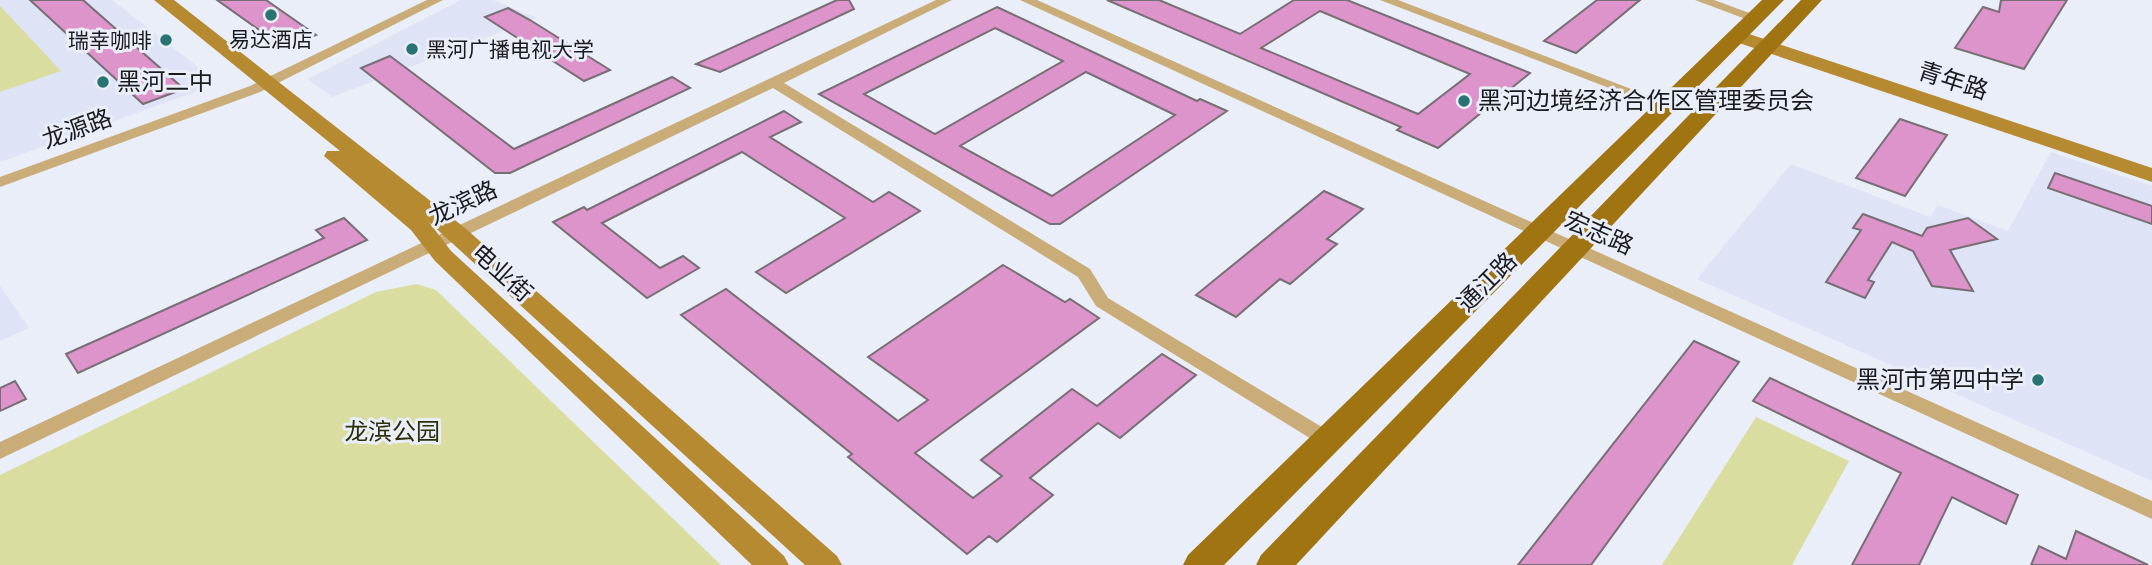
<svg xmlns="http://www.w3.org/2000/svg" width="2152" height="565" font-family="'Work Sans','Noto Sans SC',sans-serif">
<rect width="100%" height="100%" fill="#eaeef9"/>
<g fill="#dee3f6">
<path d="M0,0H112L203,71L206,79L204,86L195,92L0,162Z"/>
<path d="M461,0H493L537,18L332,97L308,79Z"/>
<path d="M2051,152L2152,186V481L1697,279L1791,164L1930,217L1938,205L2008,231Z"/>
<path d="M0,286L29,328L0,341Z"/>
</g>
<g fill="#d9dda0">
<path d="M0,6L61,71L0,92Z"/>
<path d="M416,284L436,290L721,565H0V475L376,292Z"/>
<path d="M1756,417L1849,461L1792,565H1662Z"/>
</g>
<g fill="#dd94ca" stroke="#786e75" stroke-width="2" fill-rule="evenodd">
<path d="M30,0H83L184,89L143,104Z"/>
<path d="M217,0H266L316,35L283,47Z"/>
<path d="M837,0H849L854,9L720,72L696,64Z"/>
<path d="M1107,0H1159L1240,34L1294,0H1347L1530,73L1438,148L1397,130L1401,127ZM1320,11L1470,74L1418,114L1261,48Z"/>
<path d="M1597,0H1640L1576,53L1544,41Z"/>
<path d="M2001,0H2067L2024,69L1955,48L1983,7L1999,12Z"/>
<path d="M997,7L1197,101L1200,99L1227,111L1060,224H1050L819,94ZM995,28L1063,61L935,134L864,94ZM1086,72L1175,115L1052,196L960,146Z"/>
<path d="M508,8L530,20L610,70L584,81L485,17Z"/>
<path d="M390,56L514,149L672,77L690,88L510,173H495L361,68Z"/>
<path d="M784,111L801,122L770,137L873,202L889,192L920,211L786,293L756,272L845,218L742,152L602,223L660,268L683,256L699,268L647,298L553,222L584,207L587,210Z"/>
<path d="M1900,119L1947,135L1905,196L1856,178Z"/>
<path d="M2055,173L2152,206V224L2048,188Z"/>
<path d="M1324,191L1363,209L1327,239L1337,244L1290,284L1280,279L1236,317L1196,295Z"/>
<path d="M1863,214L1922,236L1927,228L1968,218L1997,239L1950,250L1973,291L1932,286L1913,251L1892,242L1868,280L1874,282L1865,298L1826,282L1861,230L1853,228Z"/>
<path d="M344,218L367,240L78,373L66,354L324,238L316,230Z"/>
<path d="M1003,265L1065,302L1070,299L1099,318L915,453L973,498L1002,476L981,460L1072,389L1097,406L1162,354L1196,375L1120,438L1098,423L1030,478L1053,495L997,542L989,536L967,554L848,457L852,454L681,315L726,289L898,421L928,400L868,357Z"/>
<path d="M1694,341L1739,362L1591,565H1518Z"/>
<path d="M1770,378L2018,495L2006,524L1952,497L1919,565H1852L1901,473L1753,401Z"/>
<path d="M15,381L26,399L0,411V388Z"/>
<path d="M2076,531L2148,565H2031L2039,546L2066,559Z"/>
</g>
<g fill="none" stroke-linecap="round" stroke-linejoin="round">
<g fill="#c9ac77" fill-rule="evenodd">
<path d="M427,0H443L260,92L0,187V177L250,86Z"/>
<path d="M936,0H952L784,83L1090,269L1108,298L1335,435L1338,440L1335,445L1328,448L1321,445L1096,306L1078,277L773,88L0,459V442Z"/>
<path d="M1020,0H1037L2152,501V519Z"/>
<path d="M1380,0H1398L1673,105L1671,108H1661Z"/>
<path d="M1695,0H1714L1763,18L1756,22L1751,21Z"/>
</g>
<g fill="#b68a31" fill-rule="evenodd">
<path d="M154,0H174L465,228L837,556L842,565H805L429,222L451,251L784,556L789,565H752L435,261L411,230L324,156L327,151H340Z"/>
<path d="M1737,30L2152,168V182L1730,40L1728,36Z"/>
</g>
<g fill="#9f7411" fill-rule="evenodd">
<path d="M1762,0H1784L1224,565H1183L1188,555Z"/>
<path d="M1801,0H1822L1296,565H1256L1261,555Z"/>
</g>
</g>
<g fill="#297372" stroke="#eaeef9" stroke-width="2.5">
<circle cx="271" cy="15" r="7"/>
<circle cx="166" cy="40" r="7"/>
<circle cx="412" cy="49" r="7"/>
<circle cx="103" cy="82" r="7"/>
<circle cx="1464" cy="101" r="7"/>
<circle cx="2038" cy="380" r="7"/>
</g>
<g text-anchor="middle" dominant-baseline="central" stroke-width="6" stroke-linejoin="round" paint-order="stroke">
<g font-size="21" fill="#1a1b1f" stroke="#eaeef9">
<text x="271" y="39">易达酒店</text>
<text x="152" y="40" text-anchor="end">瑞幸咖啡</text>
<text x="426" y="49" text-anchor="start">黑河广播电视大学</text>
</g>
<g font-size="24" fill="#1a1b1f" stroke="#eaeef9">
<text transform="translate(1953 81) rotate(18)">青年路</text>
<text transform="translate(77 129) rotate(-20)">龙源路</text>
<text transform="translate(463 203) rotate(-25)">龙滨路</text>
<text transform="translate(1599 233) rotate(24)">宏志路</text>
<text transform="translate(502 273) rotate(42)">电业街</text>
<text transform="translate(1487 282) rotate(-45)">通江路</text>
</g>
<g font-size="24" fill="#1a1b1f" stroke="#eaeef9" text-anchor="start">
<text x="117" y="82">黑河二中</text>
<text x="1478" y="101">黑河边境经济合作区管理委员会</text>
<text x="2024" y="380" text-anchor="end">黑河市第四中学</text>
</g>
<g font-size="24" fill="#2c2e07" stroke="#eaeef9">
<text x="392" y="432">龙滨公园</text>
</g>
</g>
</svg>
